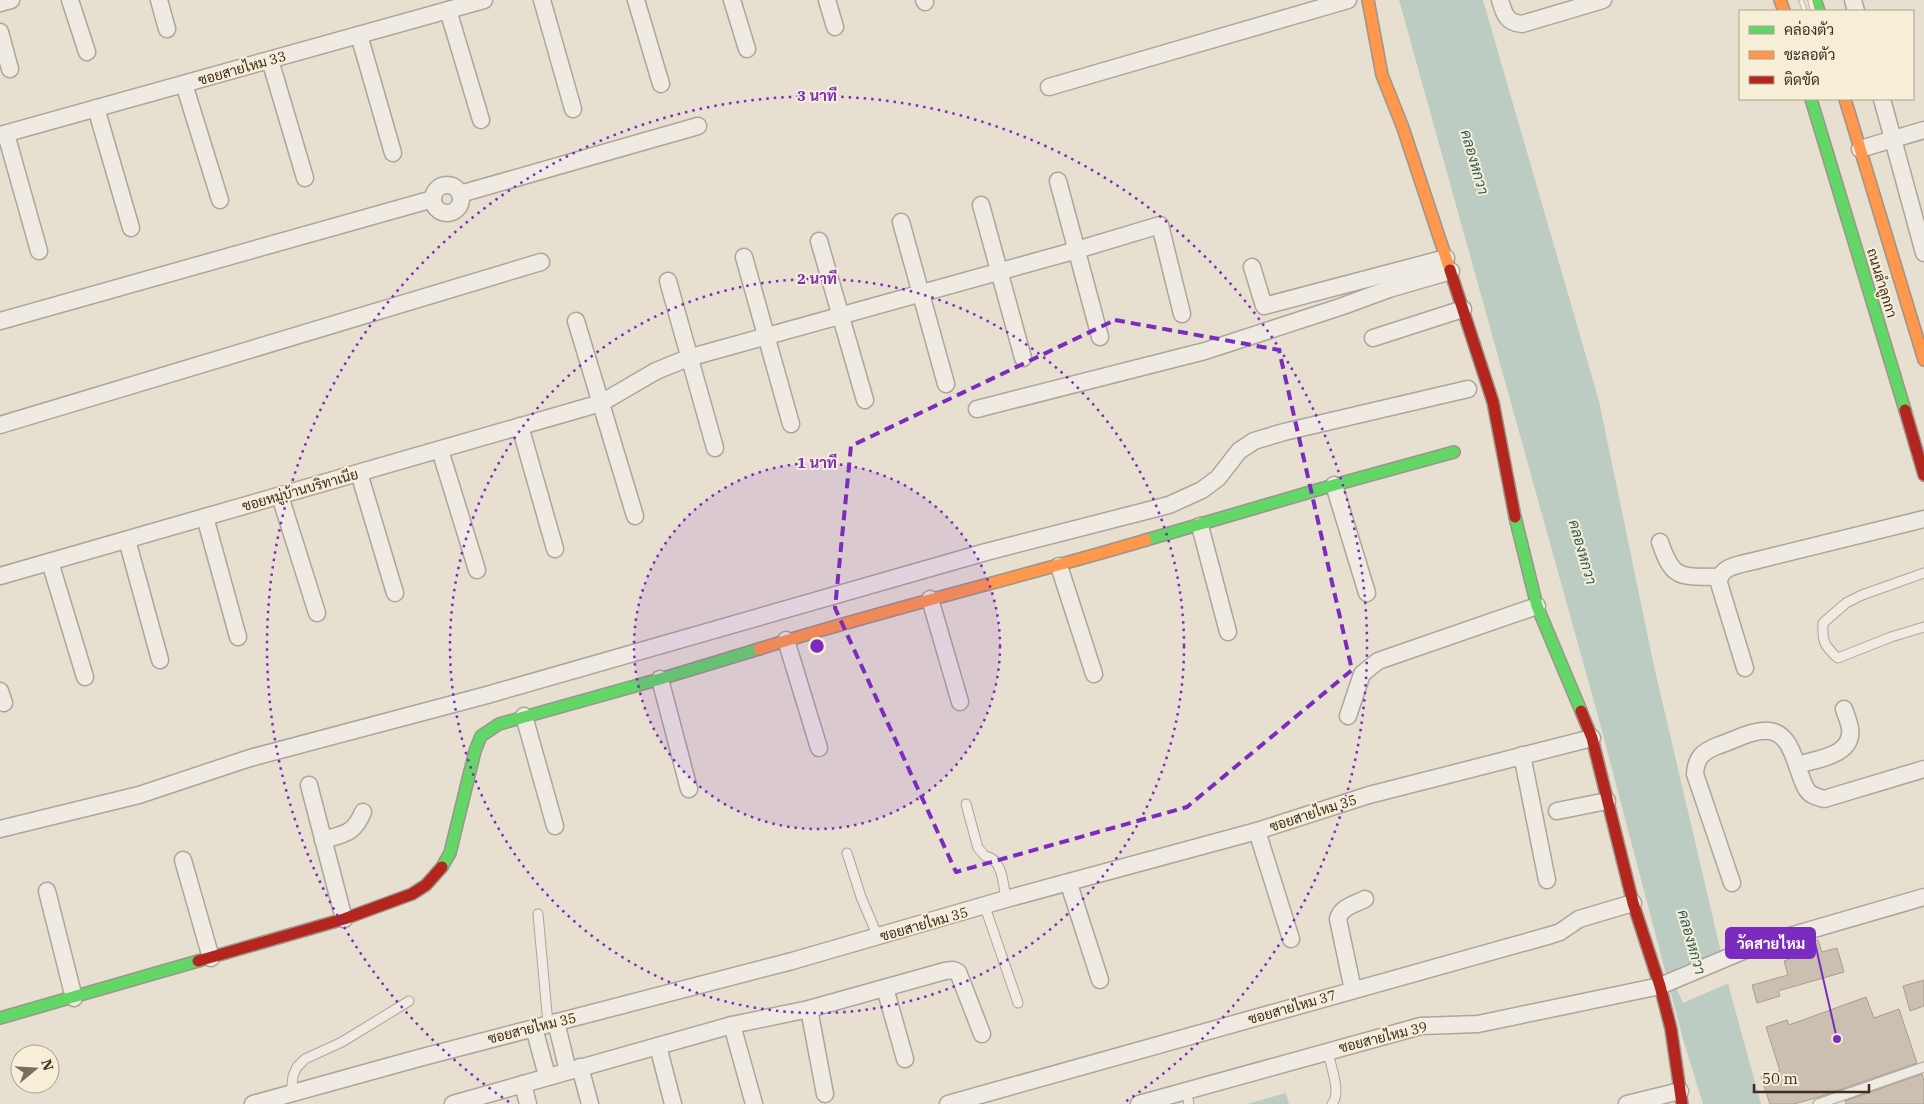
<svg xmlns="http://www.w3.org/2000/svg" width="1924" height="1104" font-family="'IBM Plex Serif',Sarabun,serif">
<rect width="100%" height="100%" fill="#e7e0d1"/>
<g fill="#bcccc2">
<path d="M1399,0H1483L1599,401L1654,666L1730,991L1761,1104H1703L1683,1039L1598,716Z"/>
<path d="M1286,1093L1289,1104H1247Z"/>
</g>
<path fill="#e7e0d1" d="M1726,962L1731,982L1683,1003L1675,984Z"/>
<g fill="#cbbfb2" stroke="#a89c90">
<path d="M1812,940L1813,941L1818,940L1822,952L1837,948L1844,972L1778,991L1780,996L1757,1003L1752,985L1788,975L1784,961L1790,959L1787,947Z"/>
<path d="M1924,980V1006L1910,1011L1903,986Z"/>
<path d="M1866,997L1874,1018L1899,1009L1917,1063L1819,1097L1794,1104H1770L1761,1077L1780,1071L1766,1027L1787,1020L1789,1025Z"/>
<path d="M1922,1074L1924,1081V1104H1846L1845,1101Z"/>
</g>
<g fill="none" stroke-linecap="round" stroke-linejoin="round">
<g stroke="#ada599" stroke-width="11">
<g id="lane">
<path d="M1924,573L1862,595L1846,603L1823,623C1822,641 1824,646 1838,658L1891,637L1924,627"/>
<path d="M966,804L978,848L985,856C1003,859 1003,884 1006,899"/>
<path d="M847,853L861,897L878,937"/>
<path d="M985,907L1018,1003"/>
<path d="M538,914L548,1024"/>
<path d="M1328,1051C1330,1066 1342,1092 1332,1104"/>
<path d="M1186,1091L1189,1104"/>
<path d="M291,1094L293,1076L297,1067L305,1059L342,1042L409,1001"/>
<path d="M1818,1104L1924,1067"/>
</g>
</g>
<g stroke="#ada599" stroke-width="19">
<g id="street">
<path d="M70,0L87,52"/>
<path d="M159,0L167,29"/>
<path d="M542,0L573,109"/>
<path d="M636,0L661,84"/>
<path d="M732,0L747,49"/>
<path d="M827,0L835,27"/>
<path d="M924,0L925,2"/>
<path d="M1500,0C1504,14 1507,23 1522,24L1603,0"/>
<path d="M1853,0L1856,11"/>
<path d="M0,3L11,0"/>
<path d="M448,10L481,120"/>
<path d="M0,32L10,69"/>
<path d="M359,35L393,153"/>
<path d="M270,60L305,178"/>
<path d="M184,84L220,200"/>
<path d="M1049,87L1348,0"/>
<path d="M1882,99L1924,253"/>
<path d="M96,108L131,228"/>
<path d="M6,134L39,251"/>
<path d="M0,135L484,0"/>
<path d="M1860,149L1924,130"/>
<path d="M1058,181L1100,337"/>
<circle cx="447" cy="199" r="14"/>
<path d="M460,194L698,126"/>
<path d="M981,205L1023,358"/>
<path d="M901,222L946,384"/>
<path d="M819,241L865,400"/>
<path d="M744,257L791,424"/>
<path d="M1252,267L1264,306L1446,258"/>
<path d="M668,281L715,448"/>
<path d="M0,321L433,199"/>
<path d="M576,321L635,516"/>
<path d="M1373,338L1463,309"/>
<path d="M977,409L1205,351L1340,307L1389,289L1451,271"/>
<path d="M0,425L541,262"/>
<path d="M520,426L555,549"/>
<path d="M440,450L477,570"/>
<path d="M359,473L395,593"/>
<path d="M1334,485L1367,593"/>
<path d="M280,496L317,613"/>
<path d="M205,517L238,637"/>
<path d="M1200,526L1228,632"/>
<path d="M127,540L160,660"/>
<path d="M1660,542C1673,581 1681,576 1719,577"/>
<path d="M50,562L85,677"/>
<path d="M1059,566L1094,674"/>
<path d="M0,576L601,403L656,371L688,358L1077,250L1160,225L1182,314"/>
<path d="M930,599L960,702"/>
<path d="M786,640L819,748"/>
<path d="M1745,668L1719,583C1719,565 1744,564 1758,560L1924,519"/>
<path d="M660,679L689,789"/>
<path d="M0,691L4,703"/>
<path d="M524,716L555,826"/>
<path d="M1348,716L1362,674L1378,661L1537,606"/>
<path d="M1522,755L1547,880"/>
<path d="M1797,765C1817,759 1854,756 1850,728C1849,722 1846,715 1844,709"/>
<path d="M309,785L344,919"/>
<path d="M1557,811L1607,801"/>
<path d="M0,829L139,795L250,758L487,695L986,552L1169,505L1202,490L1218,478L1239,451L1254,441L1284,432L1468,389"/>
<path d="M1257,831L1291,939"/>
<path d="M323,840C344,834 354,834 363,812"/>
<path d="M183,860L211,958"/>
<path d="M1732,883L1695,774C1696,758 1702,752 1717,746C1733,741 1753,729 1769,731C1794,733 1796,773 1807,790C1811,796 1818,797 1824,799L1924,769"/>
<path d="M1069,884L1100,980"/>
<path d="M47,891L74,998"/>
<path d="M885,988L905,1059"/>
<path d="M1353,990L1338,919C1341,907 1355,904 1365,899"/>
<path d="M809,1009L825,1094"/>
<path d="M556,1022L568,1071"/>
<path d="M732,1025L754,1104"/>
<path d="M534,1028L547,1076"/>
<path d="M658,1046L673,1104"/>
<path d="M580,1067L590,1104"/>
<path d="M523,1084L528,1104"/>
<path d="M253,1104L419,1058L792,961L1006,899L1257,831L1369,795L1592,738"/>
<path d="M453,1104L732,1025L809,1009L945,971L953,970L958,972L982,1034"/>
<path d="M948,1104L1551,935L1560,932L1579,919L1633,903"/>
<path d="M1139,1104L1421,1026L1478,1024L1660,986L1755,946L1924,897"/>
<path d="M1627,1104L1680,1091"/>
</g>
</g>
<g stroke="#9c958a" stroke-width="14">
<g id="fast">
<path d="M1815,0L1819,11"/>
<path d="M1811,99L1905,410"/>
<path d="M1515,517L1537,606L1581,711"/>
<path d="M1146,540L1334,485L1454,452"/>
<path d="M442,867L450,853L475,751L481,736L499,724L660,679L759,649"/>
<path d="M0,1018L198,961"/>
</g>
</g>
<g stroke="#9c958a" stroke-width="14">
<g id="slow">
<path d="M1368,0L1382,75L1403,128L1450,270"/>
<path d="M1780,0L1784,11"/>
<path d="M1845,99L1924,360"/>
<path d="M759,649C887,609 1018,578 1146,540"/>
</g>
</g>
<g stroke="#9c958a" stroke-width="14">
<g id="jam">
<path d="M1450,270L1493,402L1515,517"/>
<path d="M1905,410L1924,475"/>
<path d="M1581,711L1592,738L1633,903L1660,986L1671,1029L1682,1104"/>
<path d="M198,961L344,919L412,894L426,885L442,867"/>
</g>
</g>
<use href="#lane" stroke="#efebe3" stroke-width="9"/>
<use href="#street" stroke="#efebe3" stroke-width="16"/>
<use href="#fast" stroke="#63d668" stroke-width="11"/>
<use href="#slow" stroke="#ff974d" stroke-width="11"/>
<use href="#jam" stroke="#b3261e" stroke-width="11"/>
<g stroke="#afaaa2" stroke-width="5.5">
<g id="rail">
<path d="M1801,0L1805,11"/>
<path d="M1810,0L1813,11"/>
</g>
</g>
<use href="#rail" stroke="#f7eed8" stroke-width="4" stroke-dasharray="11" stroke-linecap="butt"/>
</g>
<path fill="none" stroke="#7b2cbf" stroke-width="4" stroke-dasharray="10 6" stroke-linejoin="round" d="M1115,320L1279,350L1352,670L1187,807L956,872L835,608L851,446Z"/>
<circle cx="817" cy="646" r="183" fill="#7b2cbf" fill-opacity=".12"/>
<g fill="none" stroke="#7b2cbf" stroke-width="2.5" stroke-dasharray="2.5 5">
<circle cx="817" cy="646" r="183"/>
<circle cx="817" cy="646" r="367"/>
<path d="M509 1102A550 550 0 1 1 1125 1102"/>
</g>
<g text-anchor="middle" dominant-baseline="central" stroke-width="4" stroke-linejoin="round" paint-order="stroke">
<g font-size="14" fill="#3d2e20" stroke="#f7eed8">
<text transform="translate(242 68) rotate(-16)">ซอยสายไหม 33</text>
<text transform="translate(1882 283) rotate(73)">ถนนลำลูกกา</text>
<text transform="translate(300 490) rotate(-16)">ซอยหมู่บ้านบริทาเนีย</text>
<text transform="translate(1313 813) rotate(-18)">ซอยสายไหม 35</text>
<text transform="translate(924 924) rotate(-16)">ซอยสายไหม 35</text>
<text transform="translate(1292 1007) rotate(-16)">ซอยสายไหม 37</text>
<text transform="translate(532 1028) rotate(-14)">ซอยสายไหม 35</text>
<text transform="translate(1383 1037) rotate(-14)">ซอยสายไหม 39</text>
</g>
<g font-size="15" font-style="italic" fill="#2f5d5a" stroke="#f7eed8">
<text transform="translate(1475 162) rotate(74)">คลองหกวา</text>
<text transform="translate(1583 552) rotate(74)">คลองหกวา</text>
<text transform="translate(1692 942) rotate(74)">คลองหกวา</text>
</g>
</g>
<circle cx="817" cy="646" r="8" fill="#7b2cbf" stroke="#f7eed8" stroke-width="2.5"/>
<g font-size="15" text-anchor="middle" font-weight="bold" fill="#7b2cbf" stroke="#f7eed8" stroke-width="4" stroke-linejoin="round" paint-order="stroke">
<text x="817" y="101">3 นาที</text>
<text x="817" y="284">2 นาที</text>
<text x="817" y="468">1 นาที</text>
</g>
<path fill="none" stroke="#7b2cbf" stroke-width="2" d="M1837 1039L1815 943"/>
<circle fill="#7b2cbf" stroke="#f7eed8" stroke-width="2" cx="1837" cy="1039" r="5"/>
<rect fill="#7b2cbf" stroke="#7b2cbf" stroke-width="2" x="1726" y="928" width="89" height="30" rx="5"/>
<g font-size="15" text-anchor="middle" font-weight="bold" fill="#fff">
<text x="1771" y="949">วัดสายไหม</text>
</g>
<rect x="1739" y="10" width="175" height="90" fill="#f7eed8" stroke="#ada18e"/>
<rect x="1749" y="26" width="25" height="8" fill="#63d668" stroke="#ada18e"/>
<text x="1784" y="35" font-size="15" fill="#3d2e20">คล่องตัว</text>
<rect x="1749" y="51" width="25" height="8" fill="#ff974d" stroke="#ada18e"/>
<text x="1784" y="60" font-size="15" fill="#3d2e20">ชะลอตัว</text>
<rect x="1749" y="76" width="25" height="8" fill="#b3261e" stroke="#ada18e"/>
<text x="1784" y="85" font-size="15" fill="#3d2e20">ติดขัด</text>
<g transform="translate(35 1069) rotate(72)"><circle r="24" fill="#f7eed8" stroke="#ada18e"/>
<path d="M0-4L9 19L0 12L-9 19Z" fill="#786c5e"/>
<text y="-8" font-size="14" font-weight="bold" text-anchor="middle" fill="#3d2e20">N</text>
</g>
<path d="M1754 1084v8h115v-8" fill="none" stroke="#3d2e20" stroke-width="2.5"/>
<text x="1762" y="1084" font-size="15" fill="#3d2e20" stroke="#f7eed8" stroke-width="4" paint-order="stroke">50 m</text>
</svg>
